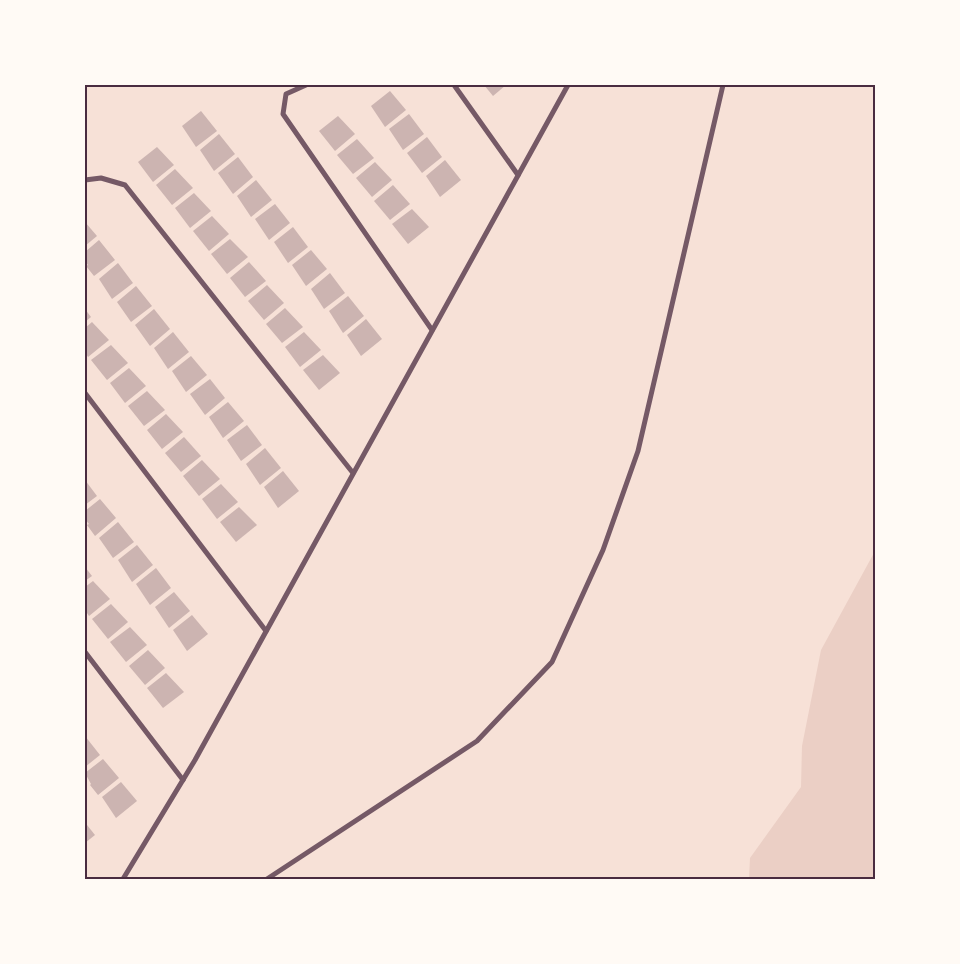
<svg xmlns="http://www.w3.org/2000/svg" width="960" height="964" font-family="'Varela Round',sans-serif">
<rect width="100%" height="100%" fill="#f7e1d7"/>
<path fill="#ebcfc5" d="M875,551V879H749L750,858L801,787L802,746L821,650Z"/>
<g fill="#ccb4b1">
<path d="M484,85H506L493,96Z"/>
<path d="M390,91L406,110L385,127L371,106Z"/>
<path d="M201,111L217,131L196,147L182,126Z"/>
<path d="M409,114L424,134L403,150L389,129Z"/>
<path d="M338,116L355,134L335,151L319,131Z"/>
<path d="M219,134L235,154L214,171L200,150Z"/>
<path d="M427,137L442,157L422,173L407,153Z"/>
<path d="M357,139L374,158L353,174L337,155Z"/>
<path d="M157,147L174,165L153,182L138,162Z"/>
<path d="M238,157L253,177L233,194L218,173Z"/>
<path d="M445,160L461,180L440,197L426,176Z"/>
<path d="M375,162L392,180L372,197L356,178Z"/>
<path d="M175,169L193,188L172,205L156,185Z"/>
<path d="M256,180L272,200L251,217L237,196Z"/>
<path d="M393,185L410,204L390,220L374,201Z"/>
<path d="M194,193L211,211L190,228L175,208Z"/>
<path d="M275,204L290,223L269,240L255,219Z"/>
<path d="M412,209L429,227L408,244L392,224Z"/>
<path d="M212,216L229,234L209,251L193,231Z"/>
<path d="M85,222L97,236L85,246Z"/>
<path d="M293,227L308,247L288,263L274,242Z"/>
<path d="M230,239L248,257L227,274L211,254Z"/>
<path d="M99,240L115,260L94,276L86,266L88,265L85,261V252Z"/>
<path d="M311,250L327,269L306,286L292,265Z"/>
<path d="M249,262L266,281L245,297L230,278Z"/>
<path d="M118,263L133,283L112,299L99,279Z"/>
<path d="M330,273L345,293L324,309L311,289Z"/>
<path d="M267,285L284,303L264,320L248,301Z"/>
<path d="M136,286L152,306L131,322L117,302Z"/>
<path d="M348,296L364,316L343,333L329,311Z"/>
<path d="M285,308L303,327L282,343L266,324Z"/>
<path d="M85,309L91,317L85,322Z"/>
<path d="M154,309L170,329L150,346L135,325Z"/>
<path d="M366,319L382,339L361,356L347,335Z"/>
<path d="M92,322L109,340L88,357L85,352V328Z"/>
<path d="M173,332L189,352L168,369L154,348Z"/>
<path d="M304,332L321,350L300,367L285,347Z"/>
<path d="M111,345L128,363L107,380L91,360Z"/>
<path d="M323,355L340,373L319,390L303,370Z"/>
<path d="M191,356L207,375L186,392L172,371Z"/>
<path d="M129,368L146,386L125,403L110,383Z"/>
<path d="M210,379L225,398L205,415L190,394Z"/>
<path d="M147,391L165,410L144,426L128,406Z"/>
<path d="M228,402L244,421L223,438L209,417Z"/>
<path d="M166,414L183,432L162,449L147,430Z"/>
<path d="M247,425L262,445L241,461L227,440Z"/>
<path d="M184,437L201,456L181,472L165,453Z"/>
<path d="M265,448L281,468L260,485L246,464Z"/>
<path d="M202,460L220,479L199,496L183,476Z"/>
<path d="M283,471L299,491L278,508L264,487Z"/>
<path d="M85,480L97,496L85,505Z"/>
<path d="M221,484L238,502L217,519L202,499Z"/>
<path d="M100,499L116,518L95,536L87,525L89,524L85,519V511Z"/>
<path d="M239,507L257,525L236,542L220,522Z"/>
<path d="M118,522L134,542L113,558L99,538Z"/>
<path d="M137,545L153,565L132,582L118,560Z"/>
<path d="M85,567L92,576L85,581Z"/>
<path d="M156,568L171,588L150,605L136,584Z"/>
<path d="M93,581L110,599L89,616L85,610V587Z"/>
<path d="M174,592L190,611L169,628L155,607Z"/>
<path d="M111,604L128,622L108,639L92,619Z"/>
<path d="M192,615L208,634L187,651L173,630Z"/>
<path d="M130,627L147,645L126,662L110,642Z"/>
<path d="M148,650L165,668L145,685L129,666Z"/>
<path d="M166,673L184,692L163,708L147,688Z"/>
<path d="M85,736L100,755L85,767Z"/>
<path d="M103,759L119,778L98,795L90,785L91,784L85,773Z"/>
<path d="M121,782L137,801L116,818L102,797Z"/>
<path d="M87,825L95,835L85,843V827Z"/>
</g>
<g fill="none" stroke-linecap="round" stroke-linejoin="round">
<g stroke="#755966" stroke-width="5">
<path d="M306,85L286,94L283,114L432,330"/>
<path d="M454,85L518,175"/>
<path d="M85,180L101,178L125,185L353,473"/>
<path d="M85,393L266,631"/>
<path d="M85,652L183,780"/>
<path d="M123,879L195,760L568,85"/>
<path d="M267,879L477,741L552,662L603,550L638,451L723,85"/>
</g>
</g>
<rect width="960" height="964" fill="none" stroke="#fffaf5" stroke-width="172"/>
<rect x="86" y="86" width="788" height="792" fill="none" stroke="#4a2c40" stroke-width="2"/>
</svg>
